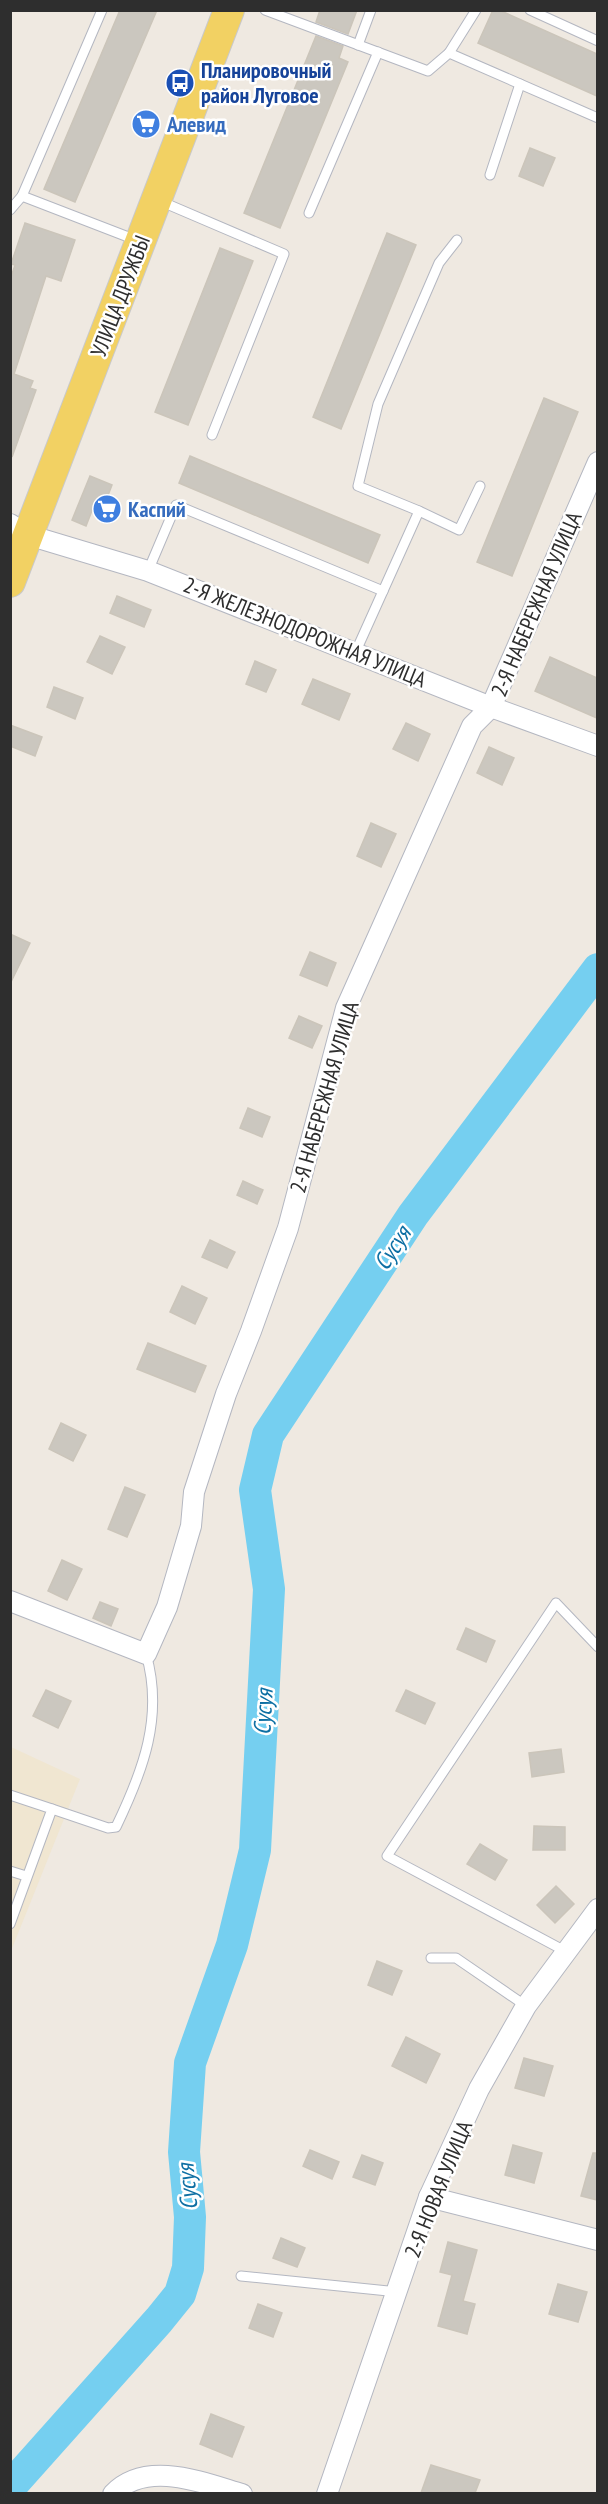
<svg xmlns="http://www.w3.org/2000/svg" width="608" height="2504" font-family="'PT Sans Narrow',sans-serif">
<rect width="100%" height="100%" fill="#efe9e1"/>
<path fill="#f0e6d1" d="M11,1747L80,1779L11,1951Z"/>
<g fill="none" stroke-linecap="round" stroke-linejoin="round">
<path stroke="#75cff0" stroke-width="32" d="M10,2487L159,2320L180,2294L188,2268L190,2217L184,2152L190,2063L232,1945L255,1850L269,1589L255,1490L268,1435L413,1215L598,969"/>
</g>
<g fill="#cbc7bf" stroke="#cbc5ba" stroke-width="1.5">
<path d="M120,10H157L75,202L44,189Z"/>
<path d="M320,10H357L348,34L316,22Z"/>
<path d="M493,10H499L597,54V96L478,43Z"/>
<path d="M316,36L343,46L339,58L348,62L280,228L244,213Z"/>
<path d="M530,148L555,158L543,186L519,176Z"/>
<path d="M25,223L75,240L61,281L46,276L14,374L33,381L30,388L36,390L12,457L10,280L15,265L11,264Z"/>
<path d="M387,233L416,245L341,429L313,417Z"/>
<path d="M220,248L253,261L188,425L155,412Z"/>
<path d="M544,398L578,412L512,576L477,562Z"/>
<path d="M190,456L380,535L368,563L179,483Z"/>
<path d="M90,476L112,485L102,511L93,508L86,526L72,520Z"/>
<path d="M117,596L151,610L144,627L110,613Z"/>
<path d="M100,636L125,647L112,674L87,662Z"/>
<path d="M550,657L597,678V718L535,691Z"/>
<path d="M255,661L276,670L266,692L246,684Z"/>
<path d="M313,679L350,694L339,720L302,704Z"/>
<path d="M54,687L83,698L75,719L47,707Z"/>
<path d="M406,723L430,734L418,761L393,749Z"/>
<path d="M10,725L42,737L35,756L10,746Z"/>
<path d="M489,747L514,758L502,785L477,773Z"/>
<path d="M371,823L396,834L381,867L357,856Z"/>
<path d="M10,934L30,943L10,984Z"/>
<path d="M310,952L336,963L327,986L300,975Z"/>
<path d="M299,1016L322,1026L312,1048L289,1038Z"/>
<path d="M248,1108L270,1117L262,1137L240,1128Z"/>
<path d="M243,1181L263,1190L257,1204L237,1195Z"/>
<path d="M210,1240L235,1252L227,1268L202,1257Z"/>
<path d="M182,1286L207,1298L195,1324L170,1312Z"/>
<path d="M148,1343L206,1366L195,1392L137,1369Z"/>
<path d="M61,1423L86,1435L73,1461L49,1449Z"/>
<path d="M125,1487L145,1495L127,1537L108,1529Z"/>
<path d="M62,1560L82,1569L67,1600L48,1591Z"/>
<path d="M100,1602L118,1609L111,1626L93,1618Z"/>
<path d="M466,1628L495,1641L486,1662L457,1649Z"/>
<path d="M46,1690L71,1701L58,1728L33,1716Z"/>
<path d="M406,1690L435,1703L425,1724L396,1711Z"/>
<path d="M561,1749L564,1772L532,1777L529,1753Z"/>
<path d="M534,1826L565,1827V1850H533Z"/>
<path d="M480,1844L507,1860L495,1880L467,1864Z"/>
<path d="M556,1886L574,1904L555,1923L537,1905Z"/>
<path d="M377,1961L402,1971L392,1995L368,1985Z"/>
<path d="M406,2037L440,2054L426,2083L392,2066Z"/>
<path d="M524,2058L553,2066L544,2096L515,2088Z"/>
<path d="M513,2145L542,2153L534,2183L505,2175Z"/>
<path d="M310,2150L339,2162L332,2179L303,2166Z"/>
<path d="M593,2153H597V2200L581,2196Z"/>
<path d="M362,2155L383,2163L375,2185L353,2177Z"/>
<path d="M281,2238L305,2248L297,2267L273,2258Z"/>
<path d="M448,2242L477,2250L463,2301L475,2304L467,2334L438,2326L452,2275L440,2272Z"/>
<path d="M558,2284L587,2292L578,2322L549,2314Z"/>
<path d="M258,2304L282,2313L273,2337L249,2328Z"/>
<path d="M211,2414L244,2427L232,2457L200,2444Z"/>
<path d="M431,2465L480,2480L475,2493H421Z"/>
</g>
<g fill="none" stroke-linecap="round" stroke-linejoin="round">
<g stroke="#b4b7c1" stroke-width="11">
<g id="service">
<path d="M102,10L22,196L136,240"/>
<path d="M265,10L428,71L449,53L598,118"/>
<path d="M530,10L598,41"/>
<path d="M358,45L371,10"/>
<path d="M449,53L476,10"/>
<path d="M490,175L520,84"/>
<path d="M160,201L284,254L212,435"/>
<path d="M10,210L22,196"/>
<path d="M309,213L378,52"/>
<path d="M419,511L459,530L480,486"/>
<path d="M148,571L176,505L383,591"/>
<path d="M356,651L419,511L358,486L378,404L439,263L457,240"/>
<path d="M10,1795L52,1809L10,1924"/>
<path d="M52,1809L108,1828L116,1827C143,1771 164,1716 146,1654"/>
<path d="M10,1871L26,1876"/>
<path d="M565,1951L387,1856L556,1603L598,1647"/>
<path d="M431,1958H456L526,2006"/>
<path d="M241,2276L398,2292"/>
</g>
</g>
<g stroke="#b4b7c1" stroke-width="22">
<g id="minor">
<path d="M10,524L28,535L148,571L491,707L598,746"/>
<path d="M10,1601L146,1654L167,1607L191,1526L194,1492L226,1394L251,1331L288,1228L346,1008L472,726L491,707L598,462"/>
<path d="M429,2197L598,2240"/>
<path d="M113,2494C146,2459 204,2483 242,2494"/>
<path d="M327,2494L429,2197L479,2089L526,2006L598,1909"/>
</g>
</g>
<g stroke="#c9c9c9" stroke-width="32">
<path id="primary" d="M10,582L229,10"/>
</g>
<use href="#service" stroke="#fff" stroke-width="9"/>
<use href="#minor" stroke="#fff" stroke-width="20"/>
<use href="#primary" stroke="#f2d163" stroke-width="30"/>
</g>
<defs>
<g id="bus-disc" transform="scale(1.5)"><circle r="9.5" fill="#1a4fb4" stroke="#fff"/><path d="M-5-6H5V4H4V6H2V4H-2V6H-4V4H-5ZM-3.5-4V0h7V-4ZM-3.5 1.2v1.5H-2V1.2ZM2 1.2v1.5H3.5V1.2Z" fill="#fff"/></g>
<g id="supermarket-disc" transform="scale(1.5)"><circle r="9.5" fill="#3f7fe0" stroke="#fff"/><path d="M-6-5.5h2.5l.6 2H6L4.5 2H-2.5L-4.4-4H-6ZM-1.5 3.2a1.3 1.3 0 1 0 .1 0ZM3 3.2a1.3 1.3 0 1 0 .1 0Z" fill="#fff"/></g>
</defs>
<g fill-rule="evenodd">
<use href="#bus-disc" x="180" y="83"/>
<use href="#supermarket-disc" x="146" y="124"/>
<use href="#supermarket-disc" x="107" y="509"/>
</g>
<g text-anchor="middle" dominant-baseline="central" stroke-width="5" stroke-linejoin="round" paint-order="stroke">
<g font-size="22" font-weight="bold" fill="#164399" stroke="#fff" text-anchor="start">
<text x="201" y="70">Планировочный<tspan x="201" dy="25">район Луговое</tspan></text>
</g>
<g font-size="22" font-weight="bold" fill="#366cbe" stroke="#fff" text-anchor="start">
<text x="167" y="124">Алевид</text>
<text x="128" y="509">Каспий</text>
</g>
<g font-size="22" fill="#2e2e2e" stroke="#fff">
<text transform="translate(120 296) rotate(-69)">УЛИЦА ДРУЖБЫ</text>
<text transform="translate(536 604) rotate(-67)">2-Я НАБЕРЕЖНАЯ УЛИЦА</text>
<text transform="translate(305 632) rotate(22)">2-Я ЖЕЛЕЗНОДОРОЖНАЯ УЛИЦА</text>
<text transform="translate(324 1097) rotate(-74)">2-Я НАБЕРЕЖНАЯ УЛИЦА</text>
<text transform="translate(438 2189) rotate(-68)">2-Я НОВАЯ УЛИЦА</text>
</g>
<g font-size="24" font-style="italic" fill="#0d6fa3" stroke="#fff">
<text transform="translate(392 1248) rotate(-57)">Сусуя</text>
<text transform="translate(263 1712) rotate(-87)">Сусуя</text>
<text transform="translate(187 2187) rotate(-95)">Сусуя</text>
</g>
</g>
<rect width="608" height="2504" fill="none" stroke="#2e2e2e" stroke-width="24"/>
</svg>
